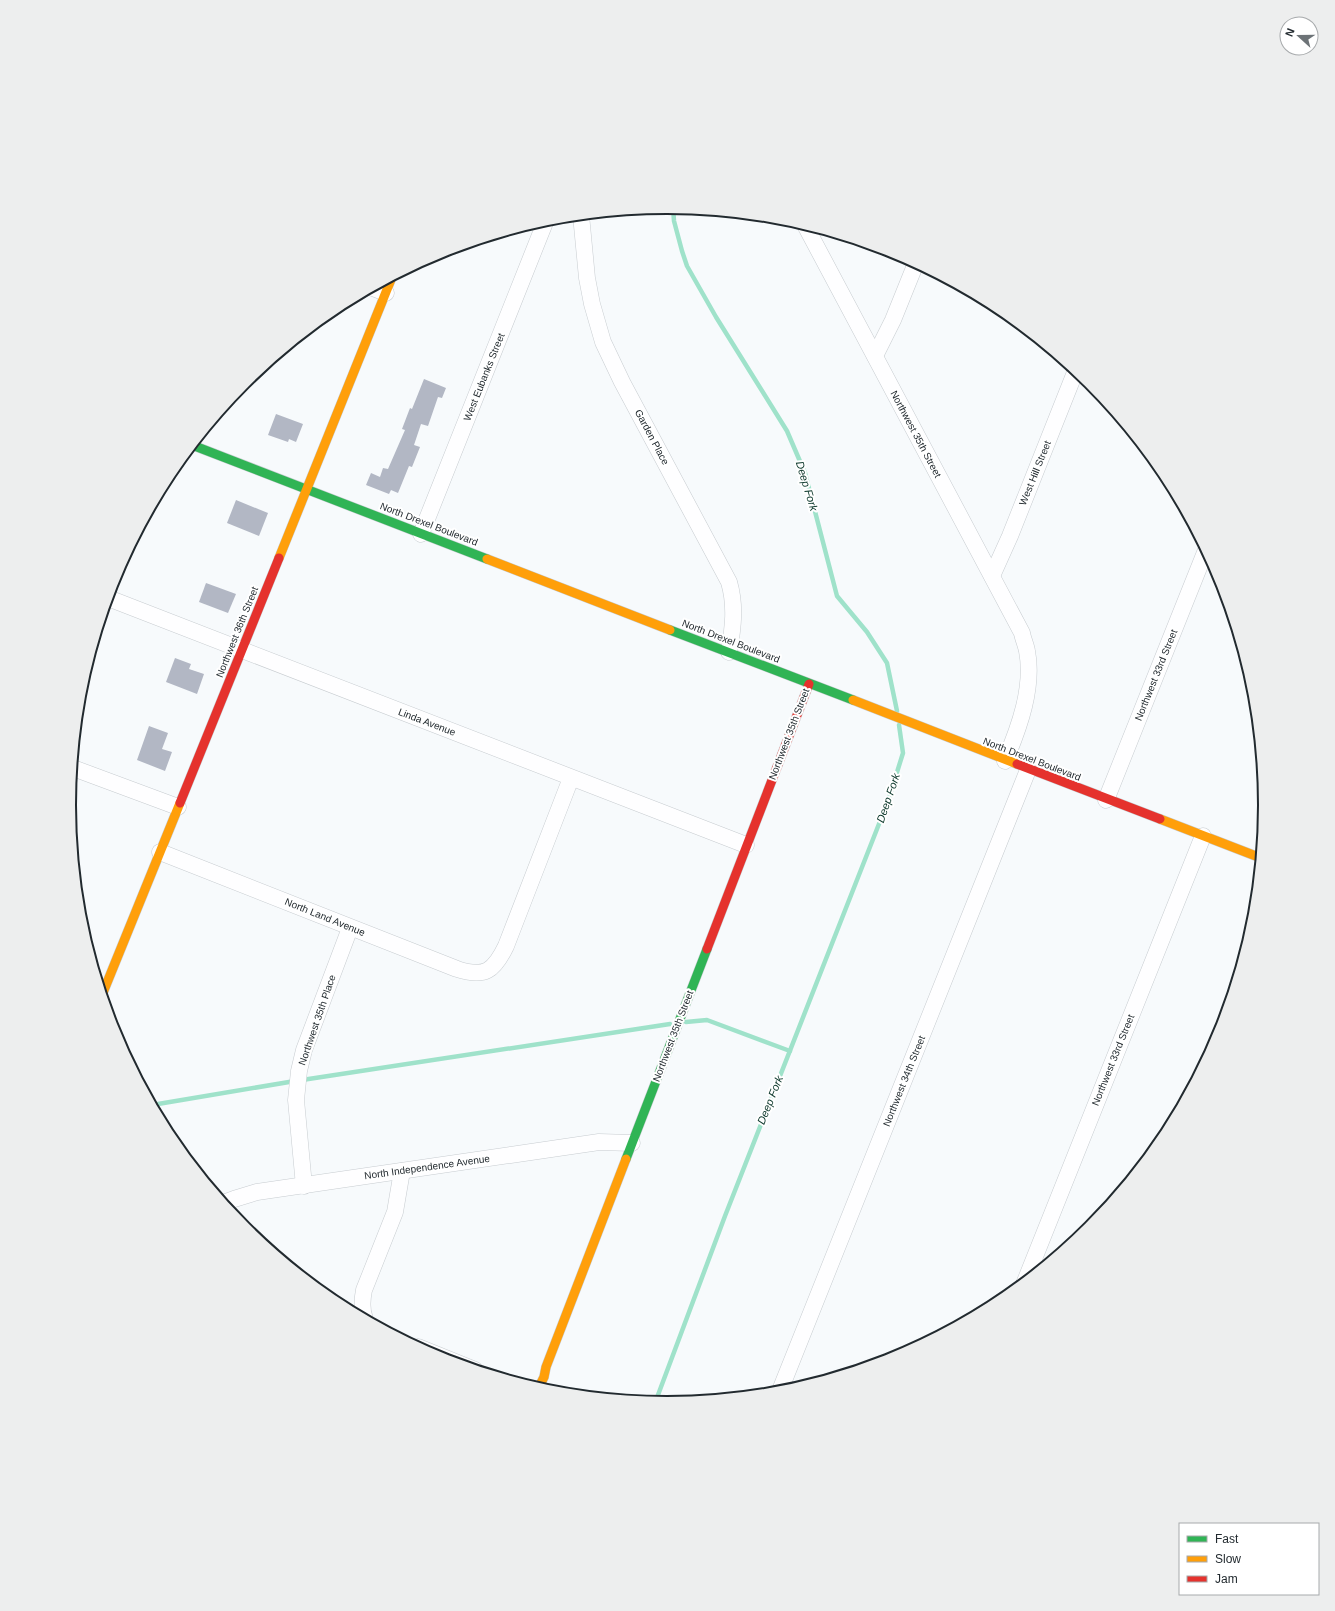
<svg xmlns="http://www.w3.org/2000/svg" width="1335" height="1611" font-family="Arial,sans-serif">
<rect width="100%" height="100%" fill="#f7fafc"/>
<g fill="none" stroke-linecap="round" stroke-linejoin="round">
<g stroke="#9fe2ca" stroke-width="4.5">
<path d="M673,207L674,221L682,251L687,266L716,317L787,431L805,473L837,596L867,632L887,663L897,711"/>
<path d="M686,1022L707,1020L790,1051"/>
<path d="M302,1080L670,1024"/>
<path d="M152,1105L295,1081"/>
<path d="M655,1403L725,1216L888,801L903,753L899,725"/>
</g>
</g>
<g fill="#b2b7c4">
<path d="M424,379L446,388L442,398L438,397L428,426L421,424L414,445L420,447L412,467L409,466L398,493L391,490L389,494L366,485L371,473L380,477L383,468L388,469L405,430L402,429L410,408L412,409Z"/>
<path d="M276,414L303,424L296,442L289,439L288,442L268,435Z"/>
<path d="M236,500L268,513L259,536L227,523Z"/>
<path d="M206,583L236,594L228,613L199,602Z"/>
<path d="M175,658L191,664L189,669L204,674L197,694L166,682Z"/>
<path d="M149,726L168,733L162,749L172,752L165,771L137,760Z"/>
</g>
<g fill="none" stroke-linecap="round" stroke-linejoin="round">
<g stroke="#c7ccd0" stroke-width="17">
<g id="street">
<path d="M581,215L587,278L592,304L603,342L622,382L729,582C736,606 733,628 729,652"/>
<path d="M805,225L1022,633C1023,639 1026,645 1027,651C1034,687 1019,728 1005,761"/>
<path d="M373,288L386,293"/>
<path d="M875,356L893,320L916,263"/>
<path d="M421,534L546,220"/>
<path d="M992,576L1010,536L1076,370"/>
<path d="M108,598L746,845"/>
<path d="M73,768L178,807"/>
<path d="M1106,800L1206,550"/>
<path d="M160,852L457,969C485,978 494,971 506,946L571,778"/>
<path d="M304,1186L296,1100L299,1071L304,1050L350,928"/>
<path d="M223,1203L234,1199L257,1192L599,1142L632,1143"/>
<path d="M1024,1284L1203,836"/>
<path d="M365,1319C361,1309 362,1300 364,1290L395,1212L402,1171"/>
<path d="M418,1347L475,1370"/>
<path d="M779,1393L1028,770"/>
</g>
</g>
<g stroke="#c7ccd0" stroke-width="10">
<g id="fast">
<path d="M192,445L487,559"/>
<path d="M670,630L853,700"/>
<path d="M626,1159L707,949"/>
</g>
</g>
<g stroke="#c7ccd0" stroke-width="10">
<g id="slow">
<path d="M279,558L392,277"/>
<path d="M487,559L670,630"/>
<path d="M853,700L1017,764"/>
<path d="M1160,819L1261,858"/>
<path d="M102,995L180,803"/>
<path d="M538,1389L544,1377L546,1367L626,1159"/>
</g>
</g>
<g stroke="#c7ccd0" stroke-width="10">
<g id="jam">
<path d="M1017,764L1160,819"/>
<path d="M180,803L279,558"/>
<path d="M707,949L809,684"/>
</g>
</g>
<use href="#street" stroke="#fefeff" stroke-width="16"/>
<use href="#fast" stroke="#30b455" stroke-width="9"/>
<use href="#slow" stroke="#ff9f0a" stroke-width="9"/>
<use href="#jam" stroke="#e5322d" stroke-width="9"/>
</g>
<g text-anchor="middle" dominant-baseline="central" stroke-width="4" stroke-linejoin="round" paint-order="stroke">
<g font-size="10" fill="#222a2f" stroke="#fff">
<text transform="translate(484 377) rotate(-68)">West Eubanks Street</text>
<text transform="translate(916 434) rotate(62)">Northwest 35th Street</text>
<text transform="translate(652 437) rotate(62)">Garden Place</text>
<text transform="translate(1035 473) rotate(-68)">West Hill Street</text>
<text transform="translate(429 524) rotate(21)">North Drexel Boulevard</text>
<text transform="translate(237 632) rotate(-68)">Northwest 36th Street</text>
<text transform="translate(731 641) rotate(21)">North Drexel Boulevard</text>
<text transform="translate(1156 675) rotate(-68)">Northwest 33rd Street</text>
<text transform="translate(427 722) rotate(21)">Linda Avenue</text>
<text transform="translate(789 734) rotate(-69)">Northwest 35th Street</text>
<text transform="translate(1032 759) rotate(21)">North Drexel Boulevard</text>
<text transform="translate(325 917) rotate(22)">North Land Avenue</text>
<text transform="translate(317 1020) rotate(-71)">Northwest 35th Place</text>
<text transform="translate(673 1036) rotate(-69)">Northwest 35th Street</text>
<text transform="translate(1113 1060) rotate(-68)">Northwest 33rd Street</text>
<text transform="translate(904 1081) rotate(-68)">Northwest 34th Street</text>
<text transform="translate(427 1167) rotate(-8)">North Independence Avenue</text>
</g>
<g font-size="11" font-style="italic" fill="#093528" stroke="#fff">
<text transform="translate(807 486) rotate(73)">Deep Fork</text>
<text transform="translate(888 798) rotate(-71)">Deep Fork</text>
<text transform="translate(770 1100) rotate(-68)">Deep Fork</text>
</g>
</g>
<path d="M0 0H1335V1611H0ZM76 805a591 591 0 1 1 1182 0a591 591 0 1 1-1182 0Z" fill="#edeeee" fill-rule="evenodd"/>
<path fill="none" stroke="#222a2f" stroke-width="2" d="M76 805a591 591 0 1 1 1182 0a591 591 0 1 1-1182 0Z"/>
<rect x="1179" y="1523" width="140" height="72" fill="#ffffff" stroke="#a7aaac"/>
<rect x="1187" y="1536" width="20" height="6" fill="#30b455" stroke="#a7aaac"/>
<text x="1215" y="1543" font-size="12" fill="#222a2f">Fast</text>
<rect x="1187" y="1556" width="20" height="6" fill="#ff9f0a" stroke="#a7aaac"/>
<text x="1215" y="1563" font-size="12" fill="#222a2f">Slow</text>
<rect x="1187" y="1576" width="20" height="6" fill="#e5322d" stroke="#a7aaac"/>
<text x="1215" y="1583" font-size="12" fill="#222a2f">Jam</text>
<g transform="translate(1299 36) rotate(291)"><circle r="19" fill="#ffffff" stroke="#a7aaac"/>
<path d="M0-3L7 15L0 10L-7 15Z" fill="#6d7377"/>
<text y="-6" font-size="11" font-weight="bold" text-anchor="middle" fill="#222a2f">N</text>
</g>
</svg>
